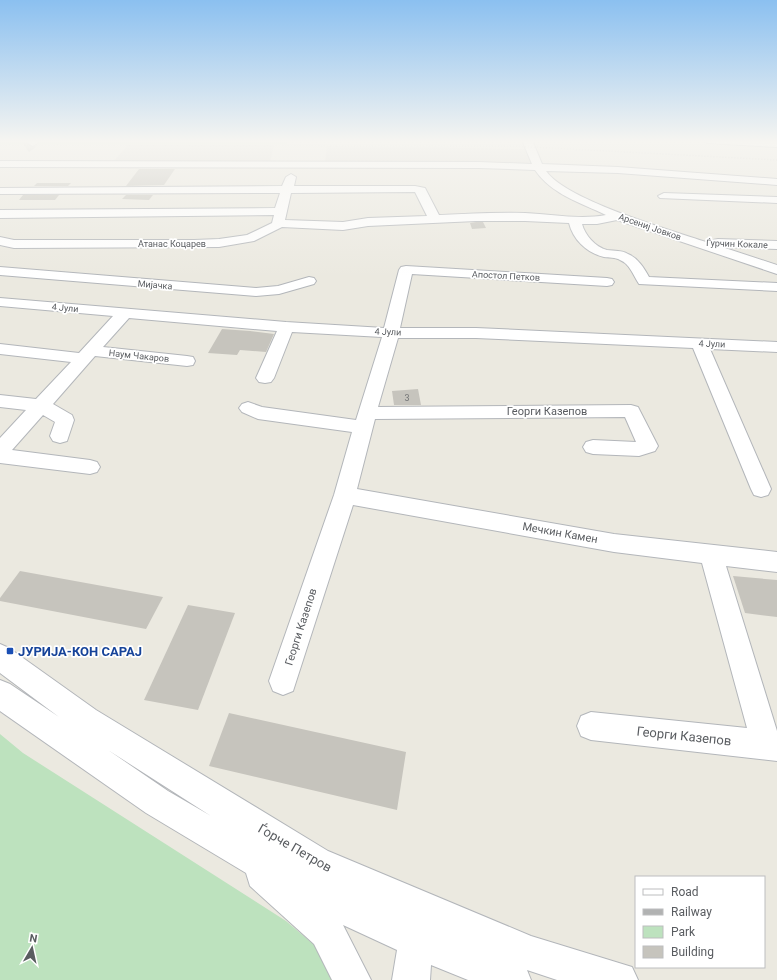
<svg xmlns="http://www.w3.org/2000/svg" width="777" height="980" font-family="Roboto,sans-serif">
<rect width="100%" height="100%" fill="#ebe9e0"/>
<g fill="#dddbd5">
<path d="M128,145H274L270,162L112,163Z"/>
<path d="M327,146L528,149L533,165L325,162Z"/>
</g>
<g fill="#bde2be">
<rect x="0" y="140" width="287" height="4"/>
<path d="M0,734L23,753L286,921L319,949L336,980H0Z"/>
</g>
<g fill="#c6c4bd">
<path d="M139,169H175L164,185L126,186Z"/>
<path d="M37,183H71L68,186H34Z"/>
<path d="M23,195H59L55,200H19Z"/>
<path d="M126,195H153L149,200L122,199Z"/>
<path d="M476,222H483L486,228L472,229L470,223Z"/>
<path d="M222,329L250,331L274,334L266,352L240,350L237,355L208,353Z"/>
<path d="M418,389L421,405H394L392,391Z"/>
<path d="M20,571L163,597L146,629L0,601V598Z"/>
<path d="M733,576L777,580V617L745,613Z"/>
<path d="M188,605L235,613L198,710L144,700Z"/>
<path d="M229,713L406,752L397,810L209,766Z"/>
</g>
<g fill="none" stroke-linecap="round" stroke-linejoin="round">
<path stroke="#c6c6c0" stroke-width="10" stroke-dasharray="10 5.5" stroke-linecap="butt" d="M26,148L33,143"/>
<g stroke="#b3b6ba" stroke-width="2">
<g id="minor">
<path d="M30,140H41L33,146L28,143Z"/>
<path d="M522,140H532L542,164L618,167L777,179V185L618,173L546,171C567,201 674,231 712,244L713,240L718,239L777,241V249L722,247L777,265V274L617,220L597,224H582C585,235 595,247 607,250C614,251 622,250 628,254C638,258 644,268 649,277L777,283V291L639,284C633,275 630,264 620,260C615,257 609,258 604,257C587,253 573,240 569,223L525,221H476L368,226L343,230L282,227L254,241L219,247L14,248L0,245V237L14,240H194L219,239L247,235L272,223L274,215L0,218V210L275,208L280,193L0,194V188L282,186L286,177L291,174L296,177L294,186H415L425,188L439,215C467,214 496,212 525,213C552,214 579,220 606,215C581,203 551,194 535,170L479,168L0,167V161L479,162L532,164ZM415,192L427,216L368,218L343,222L285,220L291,193Z"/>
<path d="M702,140L777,141V147L707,143Z"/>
<path d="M664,193L777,197V203L660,198L658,196Z"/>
<path d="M406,266L607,278L612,279L614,282L612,285L607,286L412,274L400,328H476L777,342V352L710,349L771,489L768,495L761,497L754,495L751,489L693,348L476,338H398L378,407L631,405L638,407L640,411L658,446L655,451L639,456L593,454L586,452L583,447L586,442L593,440L636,442L625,417L375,419L357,489L614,534L777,552V572L726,566L777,731V761L591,740L581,736L577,726L581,716L591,712L747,728L702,563L614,552L353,505L293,691L283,695L273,691L269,681L334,495L352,432L258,419L242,412L239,408L242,404L248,402L262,407L356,420L382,337L292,332L274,378L271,382L265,383L259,382L256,378L277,331L129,318L103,347L187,356L193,357L195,361L193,365L187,366L95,356L53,404L72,415L74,420L67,441L60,443L53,441L50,436L55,422L43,415L12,450L90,460L97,462L100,467L97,472L90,474L0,463V438L26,410L0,407V395L36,399L71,362L0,354V344L79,353L113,316L0,306V298L286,322L384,328L399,270L401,267Z"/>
<path d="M0,267L256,288L278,286L309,277L314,278L316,281L314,284L279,294L256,296L0,275Z"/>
<path d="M0,644L9,648L96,710L328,851L531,936L632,967L638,980H557L527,970L531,980H468L431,965L430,980H392L397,950L343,925L371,980H332L314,944L250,886L246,873L146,813L0,711V680L10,684L59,717L0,673ZM108,750L211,816L168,791Z"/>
</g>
</g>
<use href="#minor" fill="#fff" fill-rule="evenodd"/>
<path stroke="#b1b2b2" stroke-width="1.5" stroke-dasharray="0.5 2.5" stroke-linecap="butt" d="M0,145L512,146L777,160"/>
</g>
<linearGradient id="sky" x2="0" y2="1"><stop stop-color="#8bc0f0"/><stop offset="0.51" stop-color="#f6f5f1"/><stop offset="1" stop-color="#f6f5f1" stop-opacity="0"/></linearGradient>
<rect width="777" height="277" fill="url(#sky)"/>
<rect fill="#1a4fb4" stroke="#fff" stroke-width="1.5" x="6" y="647" width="8" height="8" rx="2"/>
<g text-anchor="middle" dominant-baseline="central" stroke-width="3.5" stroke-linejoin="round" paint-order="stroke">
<g font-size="9" fill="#595c60" stroke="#fff">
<text transform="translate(650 227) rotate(19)">Арсениј Јовков</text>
<text x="172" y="244">Атанас Коцарев</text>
<text transform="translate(737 244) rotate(2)">Ѓурчин Кокале</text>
<text transform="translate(506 276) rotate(3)">Апостол Петков</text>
<text transform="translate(155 285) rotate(5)">Мијачка</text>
<text transform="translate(65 308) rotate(5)">4 Јули</text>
<text transform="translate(388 332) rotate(2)">4 Јули</text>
<text transform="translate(712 344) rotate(2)">4 Јули</text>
<text transform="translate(139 356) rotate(6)">Наум Чакаров</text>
</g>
<g font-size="9" fill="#747677">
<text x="407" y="398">3</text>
</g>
<g font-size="11" fill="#595c60" stroke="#fff">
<text x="547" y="411">Георги Казепов</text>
<text transform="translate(560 533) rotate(10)">Мечкин Камен</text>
<text transform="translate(301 627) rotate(-72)">Георги Казепов</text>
</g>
<g font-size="13" font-weight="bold" fill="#164399" stroke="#fff" text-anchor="start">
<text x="18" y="651">ЈУРИЈА-КОН САРАЈ</text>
</g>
<g font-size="13" fill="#595c60" stroke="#fff">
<text transform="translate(684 736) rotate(6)">Георги Казепов</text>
<text transform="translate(295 848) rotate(30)">Ѓорче Петров</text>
</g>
</g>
<rect x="635" y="876" width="130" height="92" fill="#ffffff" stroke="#bdbebf"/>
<rect x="643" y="889" width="20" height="6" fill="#ffffff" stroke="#bdbebf"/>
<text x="671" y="896" font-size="12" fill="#595c60">Road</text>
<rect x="643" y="909" width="20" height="6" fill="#b1b2b2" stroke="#bdbebf"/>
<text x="671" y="916" font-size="12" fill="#595c60">Railway</text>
<rect x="643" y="926" width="20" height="12" fill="#bde2be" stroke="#bdbebf"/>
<text x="671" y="936" font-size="12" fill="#595c60">Park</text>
<rect x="643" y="946" width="20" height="12" fill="#c6c4bd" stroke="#bdbebf"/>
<text x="671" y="956" font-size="12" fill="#595c60">Building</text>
<g transform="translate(32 948) rotate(9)" stroke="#ffffff" stroke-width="3" paint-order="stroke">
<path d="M0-3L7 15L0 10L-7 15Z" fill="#595c60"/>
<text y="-6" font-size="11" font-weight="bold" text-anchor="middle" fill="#595c60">N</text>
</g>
</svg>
